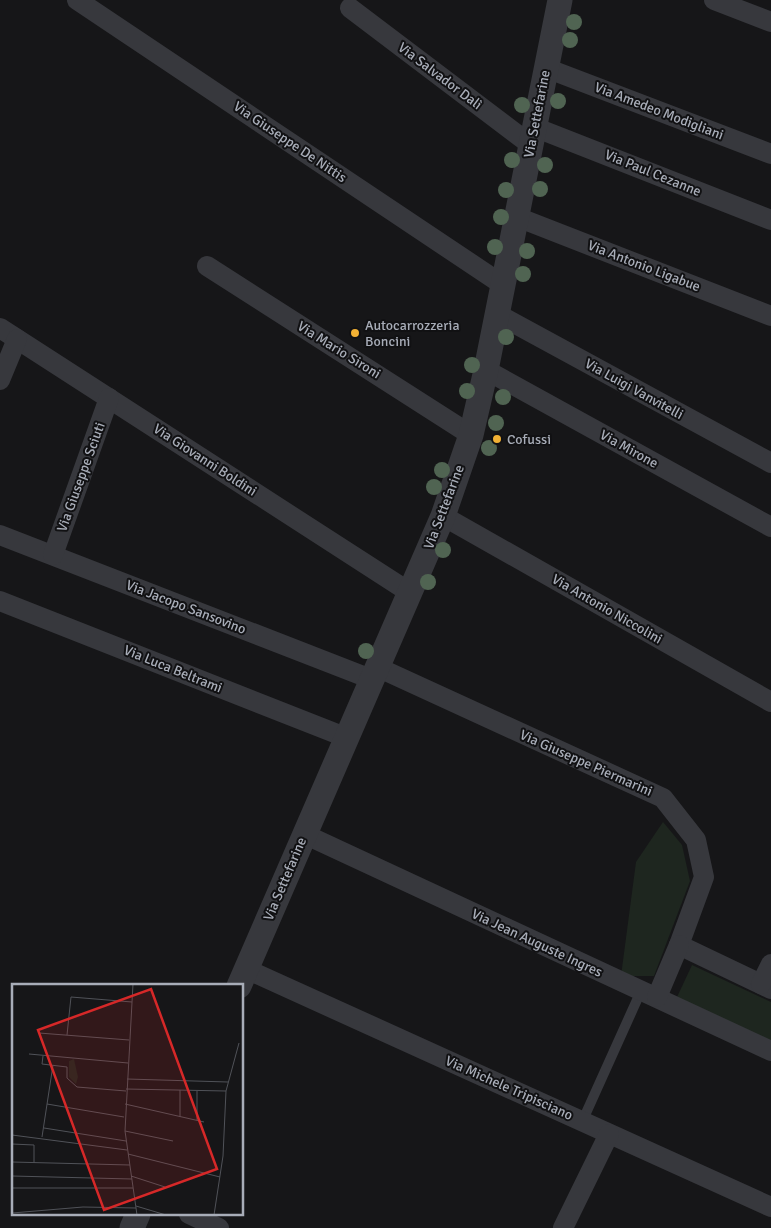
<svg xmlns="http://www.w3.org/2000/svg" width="771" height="1228" font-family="Signika,sans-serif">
<rect width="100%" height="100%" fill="#161618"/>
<g fill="#1e261f">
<path d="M663,822L682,845L690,881L654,976H621L636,862Z"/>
<path d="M692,965L771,1002V1041L677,997Z"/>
</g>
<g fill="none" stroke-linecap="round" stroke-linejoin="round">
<path stroke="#37383d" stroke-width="10" d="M582,1122L641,991"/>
<g stroke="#37383d" stroke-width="20">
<path d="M77,0L503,285"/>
<path d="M714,0L771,22"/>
<path d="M350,8L531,145"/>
<path d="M546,68L771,154"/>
<path d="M534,127L771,220"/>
<path d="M517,217L771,316"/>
<path d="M207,266L471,435"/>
<path d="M497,314L771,463"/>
<path d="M0,328L409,592"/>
<path d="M486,370L771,527"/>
<path d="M0,380L17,339"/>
<path d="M443,516L771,702"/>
<path d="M0,535L371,679"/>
<path d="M53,555L109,398"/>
<path d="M0,601L345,737"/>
<path d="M377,667L663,798L696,840L704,877L679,945L771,989"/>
<path d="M304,834L771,1051"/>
<path d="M246,969L771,1207"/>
<path d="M761,984L771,964"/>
<path d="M657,997L679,945"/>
<path d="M189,1214L219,1228"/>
<path d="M563,1228L609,1134"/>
</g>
<g stroke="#37383d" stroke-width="25">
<path d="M239,986L443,516L471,435L486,370L560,0"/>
<path d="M132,1228L138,1214"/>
</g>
</g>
<g fill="#506452">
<circle cx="574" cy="22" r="8"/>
<circle cx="570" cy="40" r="8"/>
<circle cx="558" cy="101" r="8"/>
<circle cx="522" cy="105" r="8"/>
<circle cx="512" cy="160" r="8"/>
<circle cx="545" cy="165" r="8"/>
<circle cx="540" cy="189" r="8"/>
<circle cx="506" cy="190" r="8"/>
<circle cx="501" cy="217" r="8"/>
<circle cx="495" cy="247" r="8"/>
<circle cx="527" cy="251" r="8"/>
<circle cx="523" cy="274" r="8"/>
<circle cx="506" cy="337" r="8"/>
<circle cx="472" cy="365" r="8"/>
<circle cx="467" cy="391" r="8"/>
<circle cx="503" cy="397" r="8"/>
<circle cx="496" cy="423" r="8"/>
<circle cx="489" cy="448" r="8"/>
<circle cx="442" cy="470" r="8"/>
<circle cx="434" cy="487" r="8"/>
<circle cx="443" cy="550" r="8"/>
<circle cx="428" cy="582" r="8"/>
<circle cx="366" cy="651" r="8"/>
</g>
<g fill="#f2b134" stroke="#111113" stroke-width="2">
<circle cx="355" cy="333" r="5"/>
<circle cx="497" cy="439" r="5"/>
</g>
<g text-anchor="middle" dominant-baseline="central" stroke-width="4" stroke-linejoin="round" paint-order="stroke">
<g font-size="14" fill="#a8adb8" stroke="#111113">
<text transform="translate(440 76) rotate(37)">Via Salvador Dalì</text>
<text transform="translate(659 111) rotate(21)">Via Amedeo Modigliani</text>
<text transform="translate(537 114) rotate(-79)">Via Settefarine</text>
<text transform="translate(290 142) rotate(34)">Via Giuseppe De Nittis</text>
<text transform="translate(653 173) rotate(22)">Via Paul Cezanne</text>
<text transform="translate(644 266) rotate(21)">Via Antonio Ligabue</text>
<text transform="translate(339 350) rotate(32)">Via Mario Sironi</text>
<text transform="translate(634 389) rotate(29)">Via Luigi Vanvitelli</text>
<text transform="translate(629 449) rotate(29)">Via Mirone</text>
<text transform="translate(205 460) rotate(33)">Via Giovanni Boldini</text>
<text transform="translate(81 477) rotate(-70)">Via Giuseppe Sciuti</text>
<text transform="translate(444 507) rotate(-69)">Via Settefarine</text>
<text transform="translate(186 607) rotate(21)">Via Jacopo Sansovino</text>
<text transform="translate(607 609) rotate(30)">Via Antonio Niccolini</text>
<text transform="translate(173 669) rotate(22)">Via Luca Beltrami</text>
<text transform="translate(586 763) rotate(24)">Via Giuseppe Piermarini</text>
<text transform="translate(285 879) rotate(-67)">Via Settefarine</text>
<text transform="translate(537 943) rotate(25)">Via Jean Auguste Ingres</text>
<text transform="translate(509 1088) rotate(24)">Via Michele Tripisciano</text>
</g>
<g font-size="14" fill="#a8adb8" stroke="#111113" text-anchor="start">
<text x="365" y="325">Autocarrozzeria<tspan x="365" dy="16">Boncini</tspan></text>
<text x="507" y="439">Cofussi</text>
</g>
</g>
<g transform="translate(12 984)">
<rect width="231" height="231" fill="#161618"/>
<path d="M62,75L66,93L64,100L57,93V77Z" fill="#1e261f"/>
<path fill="none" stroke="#505258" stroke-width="1" d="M121,0L113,147L125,231M27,49L117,56M55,51L59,13L120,18M17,70L116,79M31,72L30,80L55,83V94L65,103L114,107M115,95L216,98M114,105L214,107M168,106V133M35,120L112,133M113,120L192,138M185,136V107M32,144L114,157M113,147L161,157M0,151L115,166M30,153L41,81M0,160L22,161V179M116,170L208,193M0,178L118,181M0,192L120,195M119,192L153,203M0,204H121M124,222L154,231M0,229L71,223L124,224M202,231L211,172L214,107L227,59"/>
<path fill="#d62828" fill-opacity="0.15" stroke="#d62828" stroke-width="2.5" d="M139,5L205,185L92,226L26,46Z"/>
<rect width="231" height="231" fill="none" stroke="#a8adb8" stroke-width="2.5"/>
</g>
</svg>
